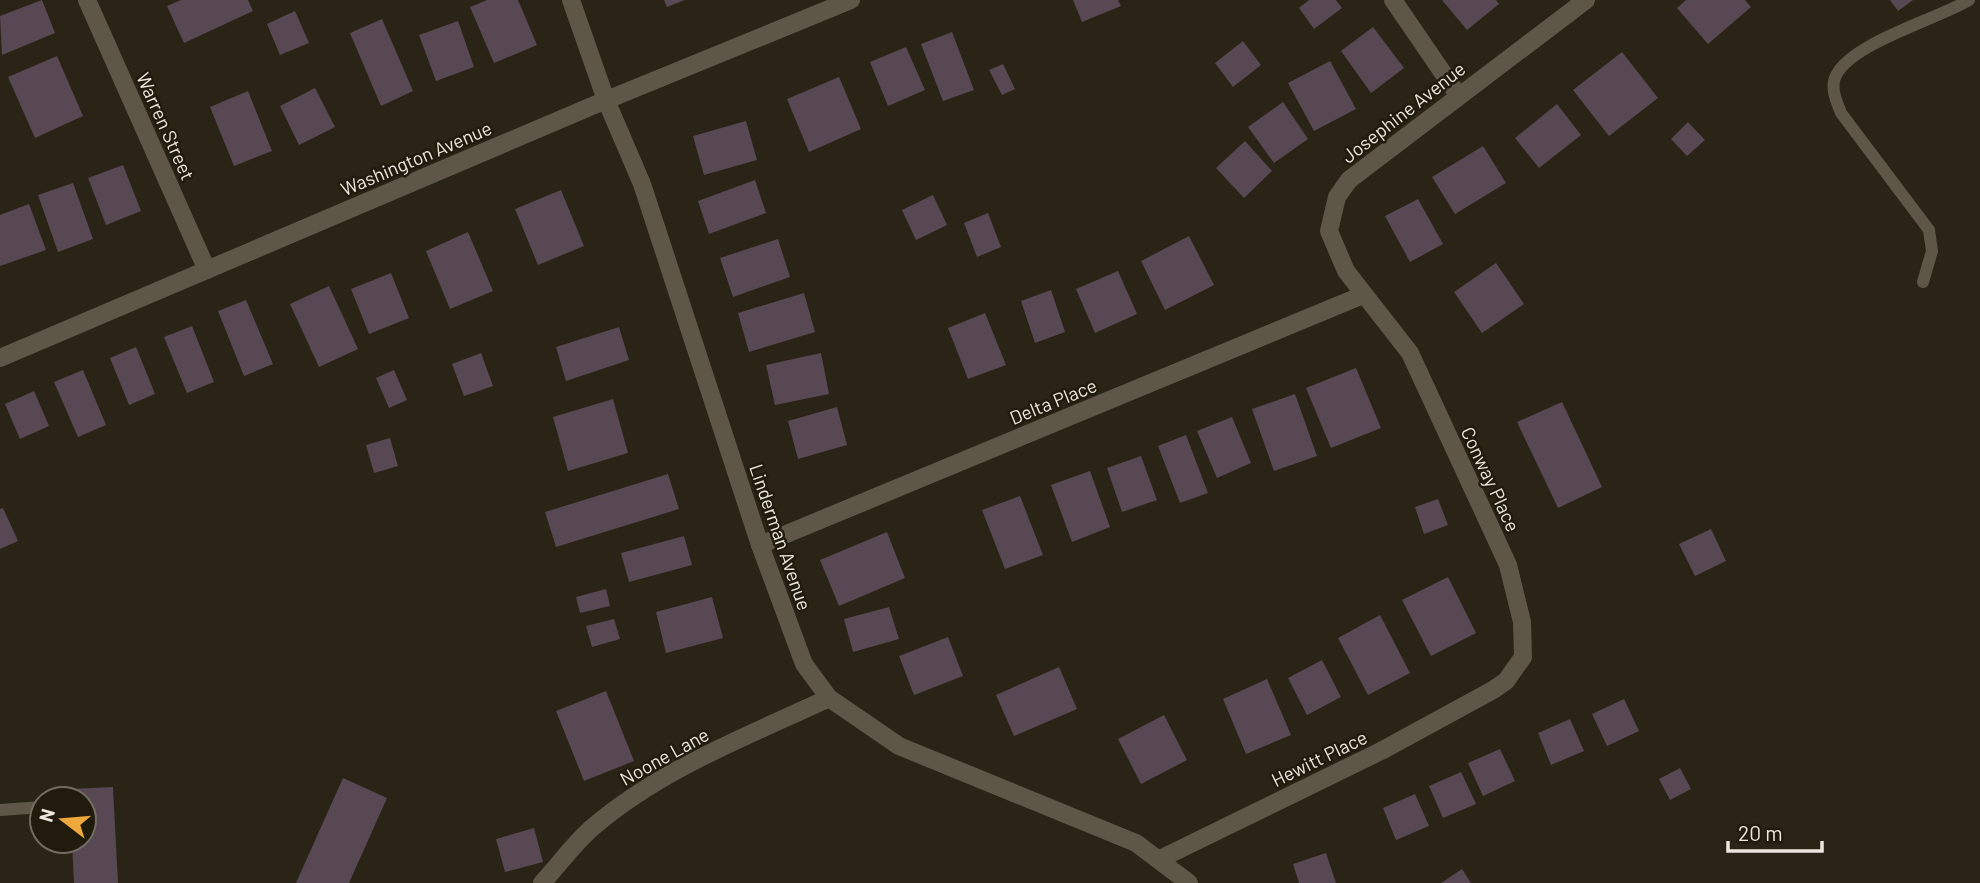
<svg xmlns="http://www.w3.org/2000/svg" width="1980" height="883" font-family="Barlow,sans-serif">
<rect width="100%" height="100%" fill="#2a2416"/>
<g fill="#574853">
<path d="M42,0L55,33L2,55L0,16Z"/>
<path d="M181,0H248L253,11L184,43L167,6Z"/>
<path d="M487,0H518L537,45L494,63L470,7Z"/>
<path d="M664,0H685L667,7Z"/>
<path d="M1073,0H1118L1121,6L1082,22Z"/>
<path d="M1309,0H1336L1342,8L1314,29L1299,8Z"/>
<path d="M1442,0H1496L1499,4L1467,30Z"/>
<path d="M1686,0H1745L1751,7L1708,44L1677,8Z"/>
<path d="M1890,0H1913L1898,11Z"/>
<path d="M295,11L309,43L280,55L267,24Z"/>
<path d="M382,19L413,91L381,106L350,33Z"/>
<path d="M458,21L474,67L436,81L419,35Z"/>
<path d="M1373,27L1404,68L1371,93L1341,51Z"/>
<path d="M952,32L974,90L943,101L921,44Z"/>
<path d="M1243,41L1261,65L1233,87L1215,63Z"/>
<path d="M906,47L925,90L888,106L870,62Z"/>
<path d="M1622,52L1658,98L1609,136L1573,90Z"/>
<path d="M57,56L83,116L35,138L8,77Z"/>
<path d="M1330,61L1356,109L1314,131L1288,83Z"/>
<path d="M1003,64L1015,89L1002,95L989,70Z"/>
<path d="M839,77L861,129L809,152L787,99Z"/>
<path d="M315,88L335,127L299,145L280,106Z"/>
<path d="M248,91L272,151L234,166L210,107Z"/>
<path d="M1283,102L1308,139L1274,163L1248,127Z"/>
<path d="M1557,104L1581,135L1539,168L1515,138Z"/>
<path d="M746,121L757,160L704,175L693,136Z"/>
<path d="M1688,122L1705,140L1687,156L1671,139Z"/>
<path d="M1245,141L1272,171L1244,198L1216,168Z"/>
<path d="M1483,146L1506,183L1455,214L1432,177Z"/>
<path d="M123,165L141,211L106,225L88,178Z"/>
<path d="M755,180L766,213L709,234L698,201Z"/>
<path d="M73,183L93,239L58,252L38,195Z"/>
<path d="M561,190L584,246L538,265L515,209Z"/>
<path d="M933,195L947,225L916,240L902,210Z"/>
<path d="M1418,199L1443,244L1410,262L1385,216Z"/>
<path d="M29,204L46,250L0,266V215Z"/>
<path d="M988,213L1001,247L977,257L964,223Z"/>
<path d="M468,232L493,291L450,309L426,251Z"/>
<path d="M1189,236L1214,285L1165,310L1141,261Z"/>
<path d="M778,239L790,277L733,297L720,258Z"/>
<path d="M1496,263L1524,304L1482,333L1454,292Z"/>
<path d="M1118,271L1137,314L1095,333L1076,289Z"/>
<path d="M391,273L409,318L369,334L351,289Z"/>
<path d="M329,286L358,349L319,367L290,304Z"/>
<path d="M1051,290L1065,332L1035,343L1021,301Z"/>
<path d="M804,293L815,332L749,352L738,313Z"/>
<path d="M246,300L273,364L244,376L218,311Z"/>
<path d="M985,313L1006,365L968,379L948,328Z"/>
<path d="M192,326L214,382L187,393L164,337Z"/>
<path d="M619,327L629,360L566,381L556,347Z"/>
<path d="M136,347L155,394L129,405L110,358Z"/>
<path d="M481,353L493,386L464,396L452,364Z"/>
<path d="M821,353L829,394L775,405L766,365Z"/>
<path d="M1356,368L1381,428L1331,448L1306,388Z"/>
<path d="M83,370L106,425L78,437L54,382Z"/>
<path d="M394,370L407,400L389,408L376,378Z"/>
<path d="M34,391L49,426L20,439L5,404Z"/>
<path d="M1295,394L1317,456L1274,471L1252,409Z"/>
<path d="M613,399L628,453L568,471L553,417Z"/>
<path d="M1562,402L1602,487L1558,508L1517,422Z"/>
<path d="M837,407L847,445L798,459L788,421Z"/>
<path d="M1232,417L1251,463L1217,478L1197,431Z"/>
<path d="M1186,435L1208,493L1180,503L1158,446Z"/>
<path d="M390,438L398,466L374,473L366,445Z"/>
<path d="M1141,456L1157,500L1122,512L1107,468Z"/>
<path d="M1090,471L1110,527L1072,542L1051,485Z"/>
<path d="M668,474L679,509L556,547L545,512Z"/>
<path d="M1020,496L1043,555L1005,569L982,510Z"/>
<path d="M1438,499L1448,525L1424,534L1415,507Z"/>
<path d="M3,508L18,541L0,549V509Z"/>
<path d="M1711,529L1726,561L1695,576L1679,544Z"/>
<path d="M887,532L905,578L839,606L820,560Z"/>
<path d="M684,536L692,565L629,582L621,553Z"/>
<path d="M1448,577L1476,633L1431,656L1402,600Z"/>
<path d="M606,589L610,606L580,613L576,597Z"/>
<path d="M712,597L723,638L666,653L656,612Z"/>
<path d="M889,607L899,639L853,652L844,619Z"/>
<path d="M1380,615L1410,673L1368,695L1338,638Z"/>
<path d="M614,619L620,639L592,647L586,626Z"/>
<path d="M948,637L963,676L914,695L899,656Z"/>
<path d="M1322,660L1341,697L1307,715L1288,678Z"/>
<path d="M1059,667L1077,709L1014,736L996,695Z"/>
<path d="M1267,679L1291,735L1246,754L1223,699Z"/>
<path d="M606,691L634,761L584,781L556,711Z"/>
<path d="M1624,699L1639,731L1607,746L1592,714Z"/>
<path d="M1164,715L1187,760L1141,784L1118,739Z"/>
<path d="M1570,719L1584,751L1551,765L1538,733Z"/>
<path d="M1500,749L1515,781L1483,796L1468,763Z"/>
<path d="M1680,768L1691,789L1670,800L1659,779Z"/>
<path d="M1461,772L1476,804L1443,818L1429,786Z"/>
<path d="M343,778L387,798L349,883H296Z"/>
<path d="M113,787L118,883H74L72,841H84V799H70V789Z"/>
<path d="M1415,794L1429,826L1396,840L1383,808Z"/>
<path d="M534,828L543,862L505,872L496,839Z"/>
<path d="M1326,853L1336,883H1299L1293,864Z"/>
<path d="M1462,869L1471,883H1441Z"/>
</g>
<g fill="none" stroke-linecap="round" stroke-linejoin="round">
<g stroke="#5e5747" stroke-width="12">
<path d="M1923,282L1932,251L1929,230L1841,113C1837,102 1832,93 1834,81C1842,45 1939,19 1969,0"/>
<path d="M0,810L42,807"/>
</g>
<g stroke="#5e5747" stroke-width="18">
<path d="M87,0L207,270"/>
<path d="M571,0L606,100L642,184L760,545L804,664L829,698L899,746L1136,843L1189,883"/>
<path d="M1393,0L1458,95"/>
<path d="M760,545L1363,295"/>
<path d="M1160,859L1381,751L1493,690L1506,681L1523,657L1522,622L1508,565L1410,353L1346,271L1329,231L1337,197L1349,180L1586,0"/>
<path d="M542,883C559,865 574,843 593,827C662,768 748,736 829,698"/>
</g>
<path stroke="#5e5747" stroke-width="18" d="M0,358L592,106L851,0"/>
</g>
<g text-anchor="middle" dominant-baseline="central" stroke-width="5" stroke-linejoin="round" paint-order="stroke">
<g font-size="19" fill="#ebe7de" stroke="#211b0d">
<text transform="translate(1403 112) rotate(-38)">Josephine Avenue</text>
<text transform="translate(166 126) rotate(66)">Warren Street</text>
<text transform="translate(416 158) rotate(-23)">Washington Avenue</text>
<text transform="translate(1053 401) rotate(-22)">Delta Place</text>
<text transform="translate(1491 479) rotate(65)">Conway Place</text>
<text transform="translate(781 537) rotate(71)">Linderman Avenue</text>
<text transform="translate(664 756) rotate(-29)">Noone Lane</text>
<text transform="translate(1319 758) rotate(-26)">Hewitt Place</text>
</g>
</g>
<g transform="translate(63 820) rotate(286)"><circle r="33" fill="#211b0d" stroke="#726d61" stroke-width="2"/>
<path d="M0-5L12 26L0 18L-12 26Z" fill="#eea83c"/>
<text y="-10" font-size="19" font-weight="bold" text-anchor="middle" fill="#ebe7de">N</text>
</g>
<path d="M1728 841v10h94v-10" fill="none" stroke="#ebe7de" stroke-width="3.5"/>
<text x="1738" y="841" font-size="21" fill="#ebe7de" stroke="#211b0d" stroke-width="5" paint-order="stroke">20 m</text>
</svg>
